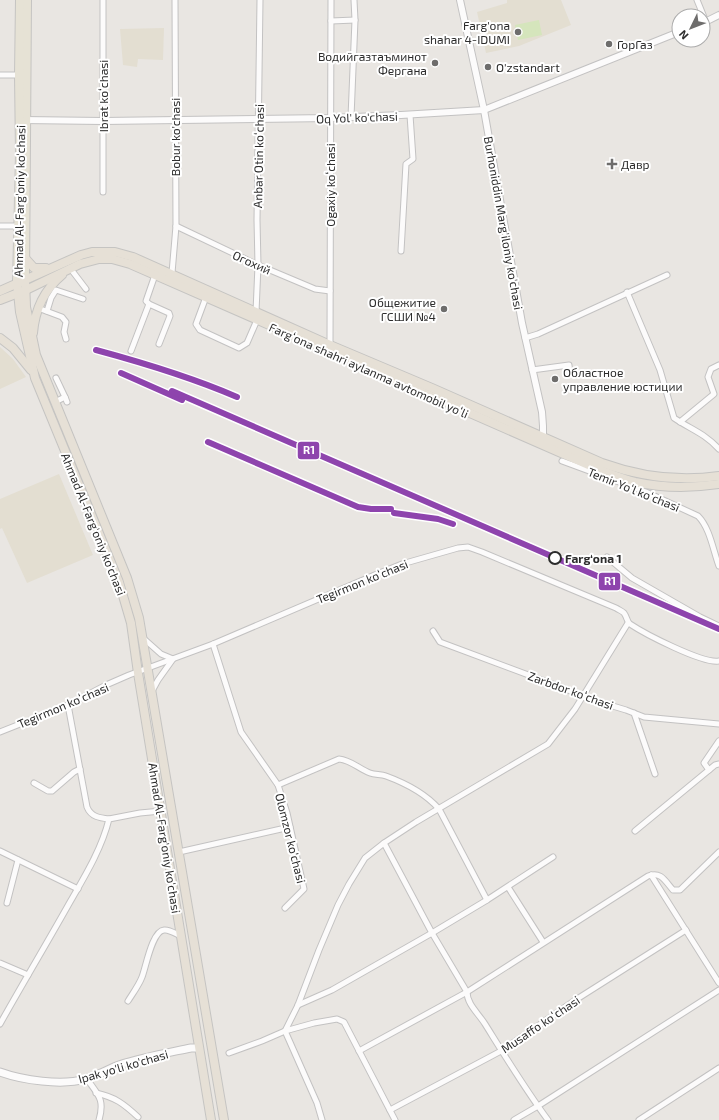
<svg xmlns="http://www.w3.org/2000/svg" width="719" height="1120" font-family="'Exo 2',sans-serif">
<rect width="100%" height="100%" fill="#e9e6e2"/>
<g fill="#e3ded1">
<path d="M507,0H561L571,25L519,46L486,53L477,12L507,3Z"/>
<path d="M164,28L163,60L138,59L137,67L123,65L120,29Z"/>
<path d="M0,347L13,359L26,377L0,389Z"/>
<path d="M59,474L93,555L27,583L2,528L0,529V499Z"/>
</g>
<path fill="#d5e5bc" d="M539,20L542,35L518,40L515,25Z"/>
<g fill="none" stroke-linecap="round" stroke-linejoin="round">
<g stroke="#c3c2c2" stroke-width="7">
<g id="minor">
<path d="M697,0L706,22"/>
<path d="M331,21L355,20"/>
<path d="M0,75H19"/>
<path d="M351,117L355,20L354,0"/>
<path d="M103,192V0"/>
<path d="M0,226H18"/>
<path d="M176,226L258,265L315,289L330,291"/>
<path d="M401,251L406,164L413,159L410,115"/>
<path d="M70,268L86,289"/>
<path d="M172,273L176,226L175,0"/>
<path d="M627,292L660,370L674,418C692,430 704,433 719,449"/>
<path d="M206,297L196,324L200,330L239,348L247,343L257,320"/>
<path d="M149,304L169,313L170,316L159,344"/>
<path d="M38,308L62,317L66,322L64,332L66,339"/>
<path d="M47,311L51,298L56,290L83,299"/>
<path d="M256,312L258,265L257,220L260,0"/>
<path d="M525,338L538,334L667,275"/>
<path d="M330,345L331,0"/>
<path d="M131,351L149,304L146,301L155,275"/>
<path d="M532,370L569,365L570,374"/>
<path d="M56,378L65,397"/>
<path d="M55,402L65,397L67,402"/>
<path d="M680,422L714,394L708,377L711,369L719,365"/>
<path d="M562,461L646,492L698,516C710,528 713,550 719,566"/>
<path d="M607,557L632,578L700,617L719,626"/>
<path d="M433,631L440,642L566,689L583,697L626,710L644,717L719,724"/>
<path d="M143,638L161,654L173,659L158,680L152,691"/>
<path d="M213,644L241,732L278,785L287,813L304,889L285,908"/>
<path d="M68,705L87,807C91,817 100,818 109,819"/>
<path d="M634,713L655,774"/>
<path d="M0,732L68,705L106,685L129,675L213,644L377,574L402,564L458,548L468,547L482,552L616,608C619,610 622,611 624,613C627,617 627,622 630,624C645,634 703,664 719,661"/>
<path d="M709,770L704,763L719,741"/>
<path d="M34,783L48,791H52L74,772L80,769"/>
<path d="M278,785L339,759C351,760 359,769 370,773C375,775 381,774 386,776C405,783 425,793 439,809L487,900"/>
<path d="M635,831L715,765L719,764"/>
<path d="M384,843L432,933L467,992C467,1004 478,1013 485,1024C505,1056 525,1089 548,1120"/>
<path d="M0,851L78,889"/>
<path d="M179,852L290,827"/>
<path d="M651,875L719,983"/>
<path d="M508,887L543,942"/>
<path d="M7,903L18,860"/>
<path d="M0,963L28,975"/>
<path d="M128,1001C133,993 139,985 142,977C146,967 152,931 164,930C169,929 176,934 181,936"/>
<path d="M298,1005L332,990L432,933L487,900L553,857"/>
<path d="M0,1024C23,983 47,943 70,902C85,876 102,848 109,819L140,813L161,811"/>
<path d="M359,1051L467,992L648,876C661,871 665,881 673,890H680L719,852"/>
<path d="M229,1053L262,1041L285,1031L298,1005L319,950L338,905L349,884L365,858L384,843L416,822L548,744L575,709L628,623"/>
<path d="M87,1079C98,1095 105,1099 99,1120"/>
<path d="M96,1093C115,1097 124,1104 138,1117"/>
<path d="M390,1110L501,1051L577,999L686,930"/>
<path d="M322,1120L317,1103L285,1031L314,1023L337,1019L344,1022L395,1120"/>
<path d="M514,1120L538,1106L719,990"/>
<path d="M639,1120L719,1068"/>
</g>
</g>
<g stroke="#c3c2c2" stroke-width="8">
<g id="tertiary">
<path d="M460,0L484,110L522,323L542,412L543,426V440"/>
<path d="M703,23L719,15"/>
<path d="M22,120L103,121L331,118L401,115L484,110L679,32"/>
</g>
</g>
<g stroke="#c3c2c2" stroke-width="9">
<path id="secondary" d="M0,1072C22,1080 62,1086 85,1079C97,1076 108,1069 119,1065C143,1057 167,1053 191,1048H199"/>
</g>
<g stroke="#c5c4c2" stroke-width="10">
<g id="primary">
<path d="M25,280L27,0"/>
<path d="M17,283L20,154L19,75L20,0"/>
</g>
</g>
<g stroke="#c5c4c2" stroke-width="10">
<g id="trunk">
<path d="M25,258L34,268H46"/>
<path d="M25,280L26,307L36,355L127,578L139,618L224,1120"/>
<path d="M17,283L20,312L35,378L119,582L131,623L138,673L211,1120"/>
<path d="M0,291L81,255L92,252H115L133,257L330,345L432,388L602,463C641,477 678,482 719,476"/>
<path d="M0,300L26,290L80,264L99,259H112L130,264L600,470C611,474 623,479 635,482C662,488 692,488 719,484"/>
<path d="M33,333C35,309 44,290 62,275"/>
<path d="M0,338L13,348L31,370"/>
</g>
</g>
<use href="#minor" stroke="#fcfbfb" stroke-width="5"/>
<use href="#tertiary" stroke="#fcfbfb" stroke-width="6"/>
<use href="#secondary" stroke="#fcfbfb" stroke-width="7"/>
<use href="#primary" stroke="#e6e2d5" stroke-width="8"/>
<use href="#trunk" stroke="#e6e0d6" stroke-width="8"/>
<g stroke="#fff" stroke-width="9">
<g id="rail-1">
<path d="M96,350C144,363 191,377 237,397"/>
<path d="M121,373L182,400"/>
<path d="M172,391L719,629"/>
<path d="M208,442L358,507L371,509H391"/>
<path d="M394,513L438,519L453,524"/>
</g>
</g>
<use href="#rail-1" stroke="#8e44ad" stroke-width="6"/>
</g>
<g fill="#6e6d6c" stroke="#fff" stroke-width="1.5">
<circle cx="518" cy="32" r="4"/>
<circle cx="609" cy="44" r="4"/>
<circle cx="435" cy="63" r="4"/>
<circle cx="488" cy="67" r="4"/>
<path d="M610 158h4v4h4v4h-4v4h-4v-4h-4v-4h4z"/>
<circle cx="444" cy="309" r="4"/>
<circle cx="555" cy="379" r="4"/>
</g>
<circle fill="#fff" stroke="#2c2c2c" stroke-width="2" cx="555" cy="558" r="6"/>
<g text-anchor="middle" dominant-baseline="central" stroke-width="4" stroke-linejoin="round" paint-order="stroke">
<g font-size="12" fill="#2c2c2c" stroke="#fff" text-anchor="start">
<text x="510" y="25" text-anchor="end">Farg'ona<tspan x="510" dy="14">shahar 4-IDUMI</tspan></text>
<text x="617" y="44">ГорГаз</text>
<text x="427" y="56" text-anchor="end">Водийгазтаъминот<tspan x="427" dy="14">Фергана</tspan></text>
<text x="496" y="67">O'zstandart</text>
<text x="621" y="164">Давр</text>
<text x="436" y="302" text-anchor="end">Общежитие<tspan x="436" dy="14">ГСШИ №4</tspan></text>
<text x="563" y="372">Областное<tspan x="563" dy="14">управление юстиции</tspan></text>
</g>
<g font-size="12" fill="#2c2c2c" stroke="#fff">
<text transform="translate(103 96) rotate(-90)">Ibrat koʻchasi</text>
<text transform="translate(357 117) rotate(-2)">Oq Yol' ko'chasi</text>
<text transform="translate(175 137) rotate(-90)">Bobur ko'chasi</text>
<text transform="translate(258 156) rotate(-89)">Anbar Otin koʻchasi</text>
<text transform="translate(330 185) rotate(-90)">Ogaxiy koʻchasi</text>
<text transform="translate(19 201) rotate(-89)">Ahmad Al-Farg'oniy ko'chasi</text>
<text transform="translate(504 223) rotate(80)">Burhoniddin Marg'iloniy ko'chasi</text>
<text transform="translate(252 262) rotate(24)">Огохий</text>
<text transform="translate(369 370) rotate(24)">Fargʻona shahri aylanma avtomobil yoʻli</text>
<text transform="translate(634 489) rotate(22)">Temir Yoʻl koʻchasi</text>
<text transform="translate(94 524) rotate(68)">Ahmad Al-Farg'oniy ko'chasi</text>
<text transform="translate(362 581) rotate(-22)">Tegirmon koʻchasi</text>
<text transform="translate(571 690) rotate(20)">Zarbdor koʻchasi</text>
<text transform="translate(63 705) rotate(-23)">Tegirmon koʻchasi</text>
<text transform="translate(165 838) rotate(81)">Ahmad Al-Farg'oniy ko'chasi</text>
<text transform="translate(291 838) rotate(76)">Olomzor ko'chasi</text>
<text transform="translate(540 1024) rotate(-34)">Musaffo koʻchasi</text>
<text transform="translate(123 1066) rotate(-16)">Ipak yo'li ko'chasi</text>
</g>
<g font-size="12" font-weight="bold" fill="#2c2c2c" stroke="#fff" text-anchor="start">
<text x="565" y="558">Farg‘ona 1</text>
</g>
</g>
<g stroke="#fff" stroke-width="1.5">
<rect x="297" y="441" width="23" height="19" rx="4" fill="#8e44ad"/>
<rect x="598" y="572" width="23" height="19" rx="4" fill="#8e44ad"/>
</g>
<g font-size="11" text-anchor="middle" font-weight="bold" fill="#fff">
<text x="309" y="454">R1</text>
<text x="610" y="585">R1</text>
</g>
<g transform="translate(691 28) rotate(227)"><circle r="19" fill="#ffffff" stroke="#ababab"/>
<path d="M0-3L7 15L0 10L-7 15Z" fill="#6e6d6c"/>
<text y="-6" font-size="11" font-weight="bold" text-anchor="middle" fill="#2c2c2c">N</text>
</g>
</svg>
